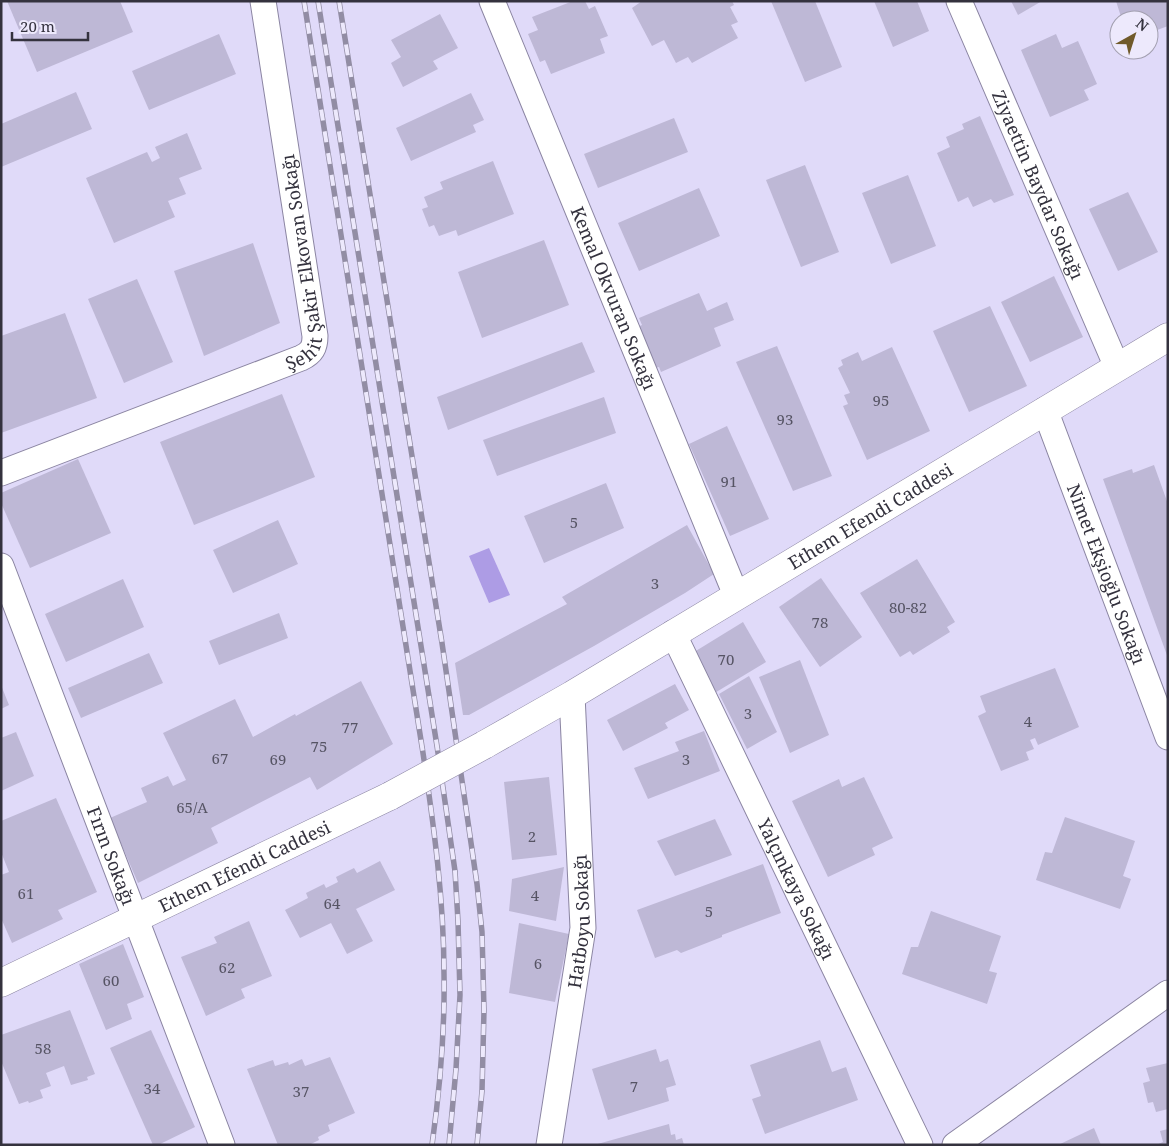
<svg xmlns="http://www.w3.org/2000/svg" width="1169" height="1146" font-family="'Noto Serif',serif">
<rect width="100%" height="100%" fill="#e0daf9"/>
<path fill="#ad9ce5" d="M489,548L510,595L489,603L469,556Z"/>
<g fill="#beb8d6">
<path d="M7,1H120L133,32L37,72Z"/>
<path d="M573,1H585L589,9L595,6L608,36L600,39L605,53L551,74L545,60L540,62L528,34L538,30L532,17Z"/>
<path d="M642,1H732L734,5L730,7L738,22L731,25L738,38L692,63L688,57L676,63L664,40L652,46L632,8Z"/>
<path d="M771,1H815L842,67L805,82Z"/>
<path d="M874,1H917L929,31L893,47Z"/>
<path d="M1011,1H1042L1018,15Z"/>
<path d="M1116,1H1168V26L1149,33V20H1122Z"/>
<path d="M440,14L458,48L433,61L438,69L403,87L391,63L401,57L391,40Z"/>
<path d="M219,34L236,74L149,110L132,71Z"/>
<path d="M1056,34L1062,48L1078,41L1097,84L1084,90L1089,100L1050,117L1021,50Z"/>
<path d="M76,92L92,129L1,167V124Z"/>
<path d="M471,93L484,120L473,125L476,132L411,161L396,128Z"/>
<path d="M980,116L1014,195L994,203L991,199L973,207L968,197L958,202L937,153L950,147L946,137L964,129L962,124Z"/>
<path d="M674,118L688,152L598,188L584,154Z"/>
<path d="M187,133L202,169L179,178L186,194L168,201L175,217L114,243L86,178L147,152L152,162L160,158L155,147Z"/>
<path d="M493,161L514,214L458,236L456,230L439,236L434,225L429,227L422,209L428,207L424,197L443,189L440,182Z"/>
<path d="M805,165L839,252L801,267L766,180Z"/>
<path d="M908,175L936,246L891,264L862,193Z"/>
<path d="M699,188L720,236L639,271L618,223Z"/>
<path d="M1128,192L1158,252L1118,271L1089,209Z"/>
<path d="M544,240L569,305L482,338L458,272Z"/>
<path d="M253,243L280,323L204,356L174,271Z"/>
<path d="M1054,276L1083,337L1030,362L1001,302Z"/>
<path d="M137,279L173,362L124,383L88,299Z"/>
<path d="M699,293L707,311L727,302L734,320L714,328L721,346L661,372L659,367L652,369L635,328L642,325L639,318Z"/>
<path d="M990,306L1027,386L969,412L933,331Z"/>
<path d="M65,313L97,398L1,433V336Z"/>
<path d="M582,342L595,372L448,430L437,397Z"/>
<path d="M777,346L832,476L793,491L736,362Z"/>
<path d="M892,347L930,431L867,460L843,406L848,404L844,395L850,393L838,368L843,365L841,360L858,352L862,361Z"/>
<path d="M282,394L315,477L194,525L160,442Z"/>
<path d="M604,397L616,433L497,476L483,440Z"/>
<path d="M727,426L769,519L730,536L689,444Z"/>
<path d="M78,459L111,533L30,568L1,503V493Z"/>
<path d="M1154,465L1168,504V658L1103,479L1132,469L1133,473Z"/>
<path d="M606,483L624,528L544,563L524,516Z"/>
<path d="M278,520L298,564L233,593L213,550Z"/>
<path d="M687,525L714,574L685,593L594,646L469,715H463L455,663L567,604L562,597Z"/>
<path d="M917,559L955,622L947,627L950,632L913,655L910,651L900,657L860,593Z"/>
<path d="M821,578L862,637L820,667L779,607Z"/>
<path d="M123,579L144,627L66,662L45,614Z"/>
<path d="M279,613L288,638L219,665L209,641Z"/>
<path d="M743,622L766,662L708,697L686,657Z"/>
<path d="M149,653L163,683L81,718L68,688Z"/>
<path d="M800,660L829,735L790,753L759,677Z"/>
<path d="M1055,668L1079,727L1038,745L1035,738L1030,740L1034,749L1026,752L1029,760L1001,771L978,716L986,712L980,696Z"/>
<path d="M749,676L777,732L747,749L719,694Z"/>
<path d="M361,681L393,744L317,790L310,777L211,828L218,843L138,883L110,818L147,802L141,788L168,776L173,786L186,780L163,733L235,699L253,737L295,714L296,716Z"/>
<path d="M675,684L689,710L665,723L668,728L623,751L607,720Z"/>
<path d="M1,685L9,705L1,709Z"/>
<path d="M704,731L720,771L648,799L634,768L679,751L675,742Z"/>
<path d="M16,732L34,776L1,791V738Z"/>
<path d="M549,777L557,855L512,860L504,782Z"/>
<path d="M864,777L893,838L872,848L875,855L828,877L792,801L839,779L842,787Z"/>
<path d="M56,798L97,892L58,910L63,919L12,943L1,918V875L9,872L1,852V821Z"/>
<path d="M1065,817L1135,841L1123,876L1131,879L1120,909L1036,880L1045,852L1052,853Z"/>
<path d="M715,819L732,855L675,876L657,841Z"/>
<path d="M380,861L395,890L356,909L373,941L347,954L331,923L300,938L285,910L308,898L306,893L324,884L326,888L338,882L336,877L354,868L357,873Z"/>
<path d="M763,864L781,913L722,935V937L681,953L677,950L655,958L637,910Z"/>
<path d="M564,867L556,921L509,911L512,879Z"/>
<path d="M931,911L1001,936L989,971L997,973L987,1004L902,974L911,947H918Z"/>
<path d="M249,921L272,976L241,989L245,998L206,1016L181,957L217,943L214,937Z"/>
<path d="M519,923L569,934L555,1002L509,993Z"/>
<path d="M123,944L144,997L127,1004L132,1019L106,1030L79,964Z"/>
<path d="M70,1010L95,1074L87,1077L88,1080L71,1085L64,1066L46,1073L51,1086L40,1090L43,1098L29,1103L28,1101L19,1104L1,1061V1035Z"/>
<path d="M151,1030L195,1127L158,1145H153L110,1048Z"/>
<path d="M820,1040L832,1072L846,1067L858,1100L765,1134L752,1099L761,1096L750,1065Z"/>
<path d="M656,1049L660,1062L668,1059L676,1085L666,1088L669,1101L608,1120L592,1069Z"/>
<path d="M330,1057L355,1113L328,1125L330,1131L318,1137L319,1140L309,1145H278L247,1069L273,1060L275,1066L288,1062L289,1065L302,1059L305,1066Z"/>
<path d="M1168,1063V1109L1156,1112L1153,1102L1148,1103L1143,1083L1150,1081L1146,1068Z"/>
<path d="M669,1124L671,1135L675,1134L676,1140L682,1138L684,1145H594Z"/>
<path d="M1094,1128L1101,1145H1058Z"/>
<path d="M1168,1129V1145H1156L1163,1142L1160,1131Z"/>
</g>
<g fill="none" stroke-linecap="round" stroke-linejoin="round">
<g stroke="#8b85a2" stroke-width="27">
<g id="minor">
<path id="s1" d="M492,1L736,595"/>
<path id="s2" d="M959,1L1117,367"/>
<path id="s3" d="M1045,410L1168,737"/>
<path id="s4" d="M1,473L301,358C312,353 315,347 315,336L263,1"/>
<path id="s5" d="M1,566L222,1145"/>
<path id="s6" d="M673,633L920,1145"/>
<path id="s7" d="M549,1145L583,928L572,695"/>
<path d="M955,1145L1168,993"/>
</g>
</g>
<g stroke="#8b85a2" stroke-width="29">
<g id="major">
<path id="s8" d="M484,745L572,695L1168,337"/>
<path id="s9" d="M1,983L390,796"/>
</g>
</g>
<use href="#minor" stroke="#fff" stroke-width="25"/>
<use href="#major" stroke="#fff" stroke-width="28"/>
<g stroke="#928da4" stroke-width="5.5">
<g id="rail">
<path d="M304,1L423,753C434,827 444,900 444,974C445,1031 440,1088 432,1145"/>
<path d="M318,1L437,746L455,871L458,921L460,995L456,1069L449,1145"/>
<path d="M339,1L442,643L477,884L482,932L484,1010L482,1091L477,1145"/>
</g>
</g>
<use href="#rail" stroke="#ede9fc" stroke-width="4" stroke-dasharray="11" stroke-linecap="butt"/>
<g stroke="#8b85a2" stroke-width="29" stroke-linecap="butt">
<path id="major-bridge" d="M390,796L484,745"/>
</g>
<use href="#major-bridge" stroke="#fff" stroke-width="28"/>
</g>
<g text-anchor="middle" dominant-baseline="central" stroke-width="4" stroke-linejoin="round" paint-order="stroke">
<g font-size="15" fill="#565464">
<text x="881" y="400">95</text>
<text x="785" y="419">93</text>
<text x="729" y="481">91</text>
<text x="574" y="522">5</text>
<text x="655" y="583">3</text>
<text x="908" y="607">80-82</text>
<text x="820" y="622">78</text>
<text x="726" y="659">70</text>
<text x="748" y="713">3</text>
<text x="1028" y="721">4</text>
<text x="350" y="727">77</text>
<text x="319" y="746">75</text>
<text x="220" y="758">67</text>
<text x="278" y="759">69</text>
<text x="686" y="759">3</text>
<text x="192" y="807">65/A</text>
<text x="532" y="836">2</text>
<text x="26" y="893">61</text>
<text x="535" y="895">4</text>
<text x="332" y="903">64</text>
<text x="709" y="911">5</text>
<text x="538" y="963">6</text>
<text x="227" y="967">62</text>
<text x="111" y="980">60</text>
<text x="43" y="1048">58</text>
<text x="634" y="1086">7</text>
<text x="152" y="1088">34</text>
<text x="301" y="1091">37</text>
</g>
<g font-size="18" fill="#34323e" stroke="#ede9fc">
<text stroke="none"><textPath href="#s2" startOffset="200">Ziyaettin Baydar Sokağı</textPath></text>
<text stroke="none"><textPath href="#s4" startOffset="419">Şehit Şakir Elkovan Sokağı</textPath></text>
<text stroke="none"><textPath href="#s1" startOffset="321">Kemal Okvuran Sokağı</textPath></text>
<text stroke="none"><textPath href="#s8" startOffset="449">Ethem Efendi Caddesi</textPath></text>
<text stroke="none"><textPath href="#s3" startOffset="175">Nimet Ekşioğlu Sokağı</textPath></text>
<text stroke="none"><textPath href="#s5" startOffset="310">Fırın Sokağı</textPath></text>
<text stroke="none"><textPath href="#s9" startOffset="270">Ethem Efendi Caddesi</textPath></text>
<text stroke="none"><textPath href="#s6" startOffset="284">Yalçınkaya Sokağı</textPath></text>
<text stroke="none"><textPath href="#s7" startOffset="226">Hatboyu Sokağı</textPath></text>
</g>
</g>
<rect width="1169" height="1146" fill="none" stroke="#34323e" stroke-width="5"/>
<g transform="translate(1134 35) rotate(39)"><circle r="24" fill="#ede9fc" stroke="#a3a0b0"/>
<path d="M0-4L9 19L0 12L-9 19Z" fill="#705a2a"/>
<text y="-8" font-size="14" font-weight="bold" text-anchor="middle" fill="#34323e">N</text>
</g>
<path d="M12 32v8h76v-8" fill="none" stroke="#34323e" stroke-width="2.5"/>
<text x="20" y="32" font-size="15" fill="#34323e" stroke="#ede9fc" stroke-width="4" paint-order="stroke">20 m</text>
</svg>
